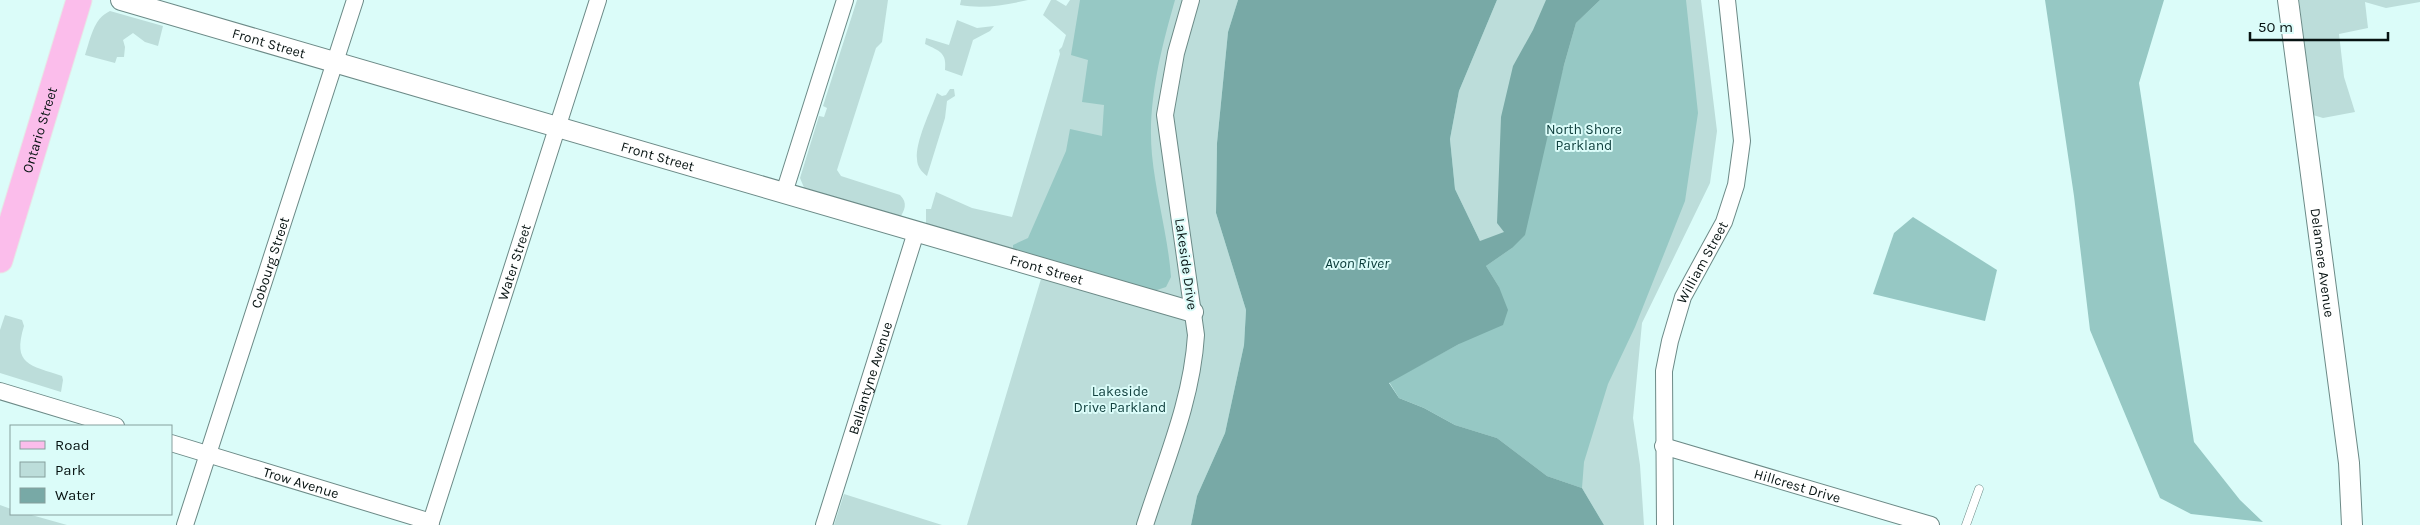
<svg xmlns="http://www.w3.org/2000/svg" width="2420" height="525" font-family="Karla,sans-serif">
<rect width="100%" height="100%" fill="#dbfcf9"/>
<g fill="#bcddda">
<path d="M857,0H888L882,42L876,48L837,170L841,176L900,195C908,203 905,210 899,219L805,190L800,178L819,116L824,117L827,108L823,106Z"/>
<path d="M961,0H1028C1006,5 983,9 960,5Z"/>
<path d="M1051,0H1056L1066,6L1070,0H1238L1228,32L1217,143L1216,213L1246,310L1244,345L1225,433L1197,496L1191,525H967L1047,259L926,224V209H931L936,192L972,208L1012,217L1060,54L1059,50L1062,47L1066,35L1043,15Z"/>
<path d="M1497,0H1701L1717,131L1710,183L1642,323L1633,418L1640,465L1644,525H1604L1582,488L1547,476L1497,438L1455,425L1430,361L1480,241L1455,189L1450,139L1459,91Z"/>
<path d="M2299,0H2420V2L2386,8L2365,2L2368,28L2339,34L2344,77L2355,112L2323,118L2313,115Z"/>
<path d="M110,11L163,26L158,46L145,42L133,33L123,40L125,47L124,57H117L115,63L85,55C91,38 93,19 110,11Z"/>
<path d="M957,20L977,28L994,26L990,31L973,40L962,76L945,70C947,53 940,51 925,44L926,38L949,45Z"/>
<path d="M950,89H954L955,96L947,101L945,118L927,176C922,172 917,167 917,159C915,142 931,110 937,93L942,96L946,95Z"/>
<path d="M5,315L22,320L24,326C12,365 30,365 62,376L63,380L61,392L0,373V330Z"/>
<path d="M844,494L942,525H834Z"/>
<path d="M0,505L11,509V514H28L67,525H0Z"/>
</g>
<g fill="#96c8c4">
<path d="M1080,0H1175C1161,49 1147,104 1152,155C1156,196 1168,236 1171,277L1166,287L1154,291L1013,251V245L1028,238L1066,151L1070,129L1102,136L1104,105L1082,102L1088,60L1071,55Z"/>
<path d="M1600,0H1686L1698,113L1685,201L1635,327L1608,384L1584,462L1582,488L1547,476L1497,438L1455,425L1424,408L1399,398L1389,382L1459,344L1499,287L1486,266L1512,248L1576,23Z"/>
<path d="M2045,0H2164L2139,83L2194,442L2240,500L2263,522L2191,514L2160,498L2090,330L2074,196Z"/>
<path d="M1913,217L1997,270L1985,321L1873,294L1894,233Z"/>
</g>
<path fill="#78a9a6" d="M1238,0H1497L1459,91L1450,139L1455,189L1480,241L1504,232L1497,223L1501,117L1513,66L1533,30L1546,0H1600L1576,23L1564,65L1525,235L1512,248L1486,266L1499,287L1508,310L1503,325L1459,344L1389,383L1399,398L1424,408L1455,425L1497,438L1547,476L1582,488L1604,525H1191L1197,496L1225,433L1244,345L1246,310L1216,213L1217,143L1228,32Z"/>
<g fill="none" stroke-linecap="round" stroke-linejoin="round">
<g stroke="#6c8a87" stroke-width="9">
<path id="service" d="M1966,525L1979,489"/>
</g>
<g stroke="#6c8a87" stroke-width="18">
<g id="minor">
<path d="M784,193L845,0"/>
<path d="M0,391L116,426"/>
<path id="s1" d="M171,443L431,522"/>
<path id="s2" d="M1663,446L1931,525"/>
<path id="s3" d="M185,525L355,0"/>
<path id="s4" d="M430,525L598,0"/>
<path id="s5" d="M824,525L916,232"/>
<path d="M1145,525C1165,462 1192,401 1196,335L1165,115L1176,53L1191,0"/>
<path id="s6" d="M1665,525L1664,371L1670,341L1683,297L1724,222L1736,185L1742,141L1727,0"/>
</g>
</g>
<g stroke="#6c8a87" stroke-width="22">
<g id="tertiary">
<path id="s7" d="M121,0L1193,312"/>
<path id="s8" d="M2288,0L2349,463L2352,525"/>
</g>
</g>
<g stroke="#e6e7e7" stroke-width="27">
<g id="primary">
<path id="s9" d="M0,260L79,0"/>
</g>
</g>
<use href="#service" stroke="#fff" stroke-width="8"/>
<use href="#minor" stroke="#fff" stroke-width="16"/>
<use href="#tertiary" stroke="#fff" stroke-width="20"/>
<use href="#primary" stroke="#fbbdeb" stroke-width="25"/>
</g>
<g text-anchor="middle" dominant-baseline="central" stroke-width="4" stroke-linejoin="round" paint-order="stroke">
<g font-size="14" fill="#071312" stroke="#dbfcf9">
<text stroke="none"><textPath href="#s7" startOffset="154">Front Street</textPath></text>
<text stroke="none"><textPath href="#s9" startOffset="136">Ontario Street</textPath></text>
<text stroke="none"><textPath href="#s7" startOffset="559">Front Street</textPath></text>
<text stroke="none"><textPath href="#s3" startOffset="276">Cobourg Street</textPath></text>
<text stroke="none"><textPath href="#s4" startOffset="276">Water Street</textPath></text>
<text stroke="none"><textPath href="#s6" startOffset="270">William Street</textPath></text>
<text stroke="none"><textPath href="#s8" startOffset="265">Delamere Avenue</textPath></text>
<text transform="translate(1186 264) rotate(82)">Lakeside Drive</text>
<text stroke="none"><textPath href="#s7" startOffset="964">Front Street</textPath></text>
<text stroke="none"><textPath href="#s5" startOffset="154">Ballantyne Avenue</textPath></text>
<text stroke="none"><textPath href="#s1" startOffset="136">Trow Avenue</textPath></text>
<text stroke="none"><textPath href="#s2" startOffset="140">Hillcrest Drive</textPath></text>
</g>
<g font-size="14" fill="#12413f" stroke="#dbfcf9">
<text x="1584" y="129">North Shore<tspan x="1584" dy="16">Parkland</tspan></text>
<text x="1120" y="391">Lakeside<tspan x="1120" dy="16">Drive Parkland</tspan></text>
</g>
<g font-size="15" font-style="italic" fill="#073937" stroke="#dbfcf9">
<text x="1357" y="263">Avon River</text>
</g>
</g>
<rect x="10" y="425" width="162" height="90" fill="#dbfcf9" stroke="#869f9d"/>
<rect x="20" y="441" width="25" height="8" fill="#fbbdeb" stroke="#869f9d"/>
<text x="55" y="450" font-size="15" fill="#071312">Road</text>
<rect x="20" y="462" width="25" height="15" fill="#bcddda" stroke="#869f9d"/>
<text x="55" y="475" font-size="15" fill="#071312">Park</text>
<rect x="20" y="488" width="25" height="15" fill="#78a9a6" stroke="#869f9d"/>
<text x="55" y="500" font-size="15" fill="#071312">Water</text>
<path d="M2250 32v8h138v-8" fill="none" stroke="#071312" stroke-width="2.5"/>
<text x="2258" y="32" font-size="15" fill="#071312" stroke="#dbfcf9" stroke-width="4" paint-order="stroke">50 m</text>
</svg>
